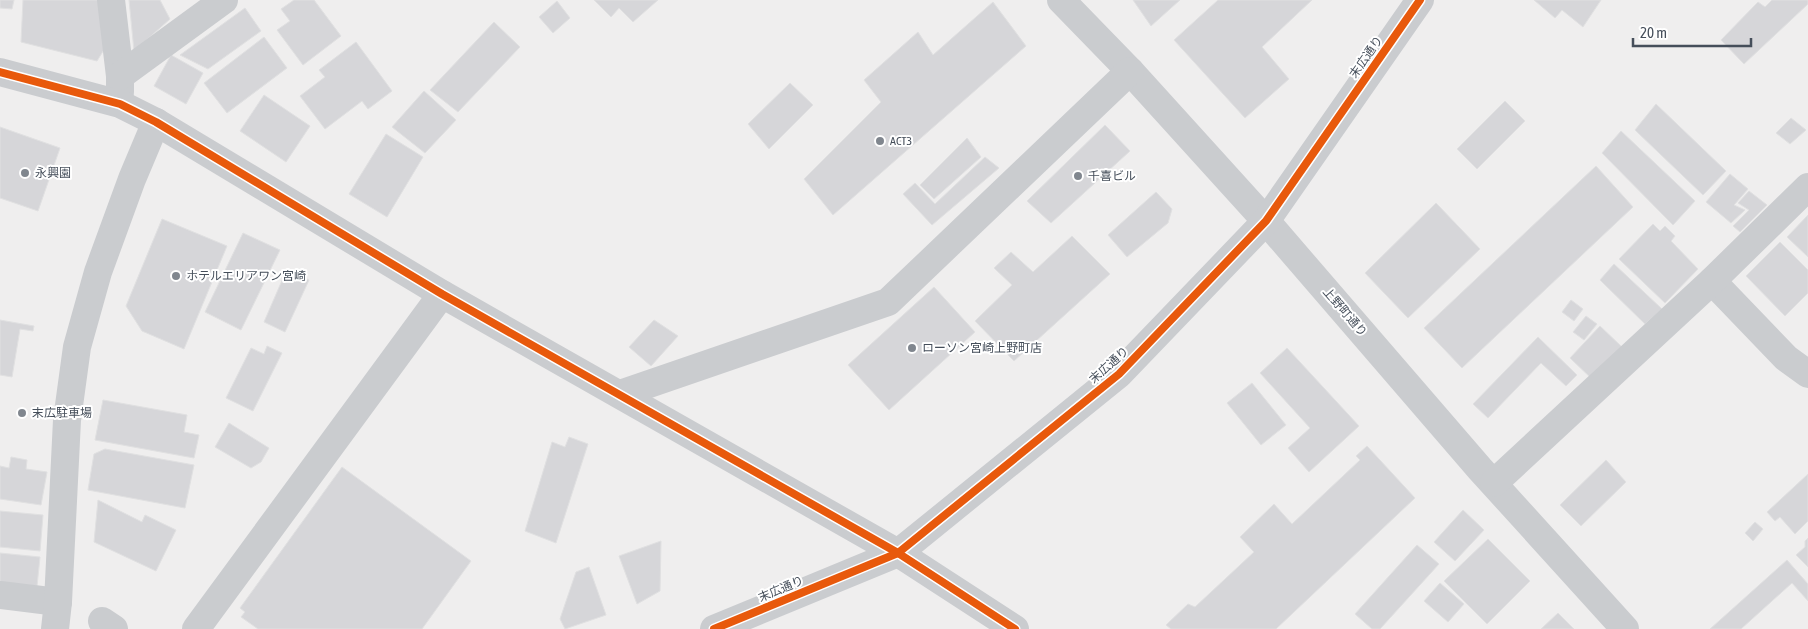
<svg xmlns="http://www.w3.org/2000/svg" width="1808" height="629" font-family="'Asap Condensed','Noto Sans JP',sans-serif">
<rect width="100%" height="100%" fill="#efeeee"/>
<g fill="#d6d6d9" stroke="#e0e0e1">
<path d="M0,0H14L12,9L0,8Z"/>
<path d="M23,0H98L105,48L97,61L21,42Z"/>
<path d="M129,0H160L170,19L134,51Z"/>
<path d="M294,0H314L341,36L303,65L277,30L290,21L281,9Z"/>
<path d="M594,0H658L633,22L619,8L611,17Z"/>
<path d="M1133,0H1180L1151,26Z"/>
<path d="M1218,0H1312L1262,47L1289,79L1245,118L1174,40Z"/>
<path d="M1534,0H1601L1583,27L1562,10L1555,18Z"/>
<path d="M1772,0H1808V4L1744,64L1721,40L1758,2L1765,7Z"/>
<path d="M557,1L570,18L553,33L539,17Z"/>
<path d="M993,2L1026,46L833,215L804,179L881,102L864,80L918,32L933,55Z"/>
<path d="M245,8L261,31L208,69L180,55Z"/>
<path d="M494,22L520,47L458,112L430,90Z"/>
<path d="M264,37L287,68L227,113L204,83Z"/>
<path d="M356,42L392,91L368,109L362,101L325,129L300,96L325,77L319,70Z"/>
<path d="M171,55L203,73L186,104L154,86Z"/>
<path d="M790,83L813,105L769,149L748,124Z"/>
<path d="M424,91L456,120L425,153L392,127Z"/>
<path d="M264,95L310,126L286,162L240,131Z"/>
<path d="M1505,101L1525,121L1477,169L1457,149Z"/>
<path d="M1656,104L1726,171L1703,195L1635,130Z"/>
<path d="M1791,118L1806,130L1790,144L1776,133Z"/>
<path d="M1105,125L1130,151L1051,223L1027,201Z"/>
<path d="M0,127L60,148L38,211L0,198Z"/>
<path d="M1621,131L1695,201L1673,225L1602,153Z"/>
<path d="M386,134L423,157L387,217L349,194Z"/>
<path d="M967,138L981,157L934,199L920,185Z"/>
<path d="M985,157L999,168L932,225L903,194L915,183L935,204Z"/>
<path d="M1596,166L1633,207L1462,368L1424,328Z"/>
<path d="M1730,174L1748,189L1734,205L1745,210L1731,223L1706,202Z"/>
<path d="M1749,191L1767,205L1740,232L1733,226L1749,210L1738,203Z"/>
<path d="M1156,192L1172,209L1168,223L1127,257L1108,235Z"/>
<path d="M1436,203L1480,249L1408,318L1365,273Z"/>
<path d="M1808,215V257L1787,237Z"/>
<path d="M162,219L227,246L184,349L142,331L126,306Z"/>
<path d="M1653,224L1660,231L1665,226L1675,236L1671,241L1698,269L1665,303L1619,259Z"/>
<path d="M243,233L280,250L241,330L205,312Z"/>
<path d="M1072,236L1110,274L1014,361L975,321L1012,285L994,268L1011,252L1033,272Z"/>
<path d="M1780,242L1808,270V293L1785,316L1746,276Z"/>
<path d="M1614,264L1662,309L1645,324L1600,280Z"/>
<path d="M287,269L309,280L285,332L264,322Z"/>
<path d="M934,287L975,332L889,410L848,365Z"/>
<path d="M1571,300L1583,309L1574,321L1562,312Z"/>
<path d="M1586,316L1597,324L1584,340L1573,332Z"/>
<path d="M0,320L34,326L33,331L20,329L12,377L0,375Z"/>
<path d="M654,320L678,336L651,366L629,347Z"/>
<path d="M1600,326L1622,347L1592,379L1570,358Z"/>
<path d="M1538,337L1577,375L1566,386L1541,363L1488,418L1473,404Z"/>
<path d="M267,346L282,353L253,411L226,398L251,348L264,354Z"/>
<path d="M1287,348L1359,426L1309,472L1288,448L1310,428L1260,373Z"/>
<path d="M1252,383L1286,425L1261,445L1227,403Z"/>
<path d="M103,400L187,415L184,432L199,435L194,458L95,440Z"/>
<path d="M229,423L269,448L261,462L251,468L215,447Z"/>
<path d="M569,437L588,444L556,543L525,531L552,442L565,447Z"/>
<path d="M1367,446L1415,498L1276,629H1171L1166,625L1188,604L1195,607L1254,552L1240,537L1274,504L1292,524L1360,460L1356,456Z"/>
<path d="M105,449L194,465L185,508L88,490L94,454Z"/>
<path d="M11,457L27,460L26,469L47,472L41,505L0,499V466L9,468Z"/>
<path d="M1606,460L1626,482L1581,526L1560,505Z"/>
<path d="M342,467L471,561L422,629H258L241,617L245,612L240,608Z"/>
<path d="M1808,474V521L1795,534L1780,517L1775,521L1767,512Z"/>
<path d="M98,500L142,522L145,515L176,530L156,571L94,542Z"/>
<path d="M1463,510L1484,530L1455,561L1434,542Z"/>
<path d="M0,511L43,515L40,551L0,547Z"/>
<path d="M1755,522L1763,529L1753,541L1745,533Z"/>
<path d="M1808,538V567L1796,555L1805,547V541Z"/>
<path d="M1488,539L1530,581L1487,624L1444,581Z"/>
<path d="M661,541L660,591L637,604L619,556Z"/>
<path d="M1417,545L1439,564L1380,629H1372L1355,614Z"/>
<path d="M0,553L40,557L37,586L0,583Z"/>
<path d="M1787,560L1808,584V601L1792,583L1741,629H1710Z"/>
<path d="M589,567L606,615L565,629L560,619L576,572Z"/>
<path d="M1440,583L1464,604L1448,622L1424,601Z"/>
<path d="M1558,613L1574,629H1541Z"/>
</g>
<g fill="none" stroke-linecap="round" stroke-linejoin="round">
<g stroke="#cacccf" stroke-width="28">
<path d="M111,0L120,76V92"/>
<path d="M1061,0L1130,71L1266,221L1480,469L1625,629"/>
<path d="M0,72L120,104L156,122L442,294L898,553L1015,629"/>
<path d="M120,76L224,0"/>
<path d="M1712,281L1786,358L1808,374"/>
<path d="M620,394L888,302L1130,71"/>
<path d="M1494,483L1712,281L1808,187"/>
<path d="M0,595L58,602"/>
<path d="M102,621L114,629"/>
<path d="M55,629L58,602L67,420L77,347L98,272L132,179L156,122"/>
<path d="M196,629L442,294"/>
<path d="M714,629L898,553L1119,374L1266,221L1420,0"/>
</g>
<g stroke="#fff" stroke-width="11">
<g id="cycleway">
<path d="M0,72L120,104L156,122L442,294L898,553L1015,629"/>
<path d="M714,629L898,553L1119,374L1266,221L1420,0"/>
</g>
</g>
<use href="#cycleway" stroke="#e8590c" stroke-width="8"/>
</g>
<g fill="#80868e" stroke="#fff" stroke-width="2">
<circle cx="880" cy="141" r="5"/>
<circle cx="25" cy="173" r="5"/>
<circle cx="1078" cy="176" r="5"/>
<circle cx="176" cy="276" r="5"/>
<circle cx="912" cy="348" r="5"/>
<circle cx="22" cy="413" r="5"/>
</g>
<g text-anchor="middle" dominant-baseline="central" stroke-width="4" stroke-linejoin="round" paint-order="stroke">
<g font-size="12" fill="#454e5a" stroke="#fff">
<text transform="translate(1366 57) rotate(-55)">末広通り</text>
<text transform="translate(1345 312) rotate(49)">上野町通り</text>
<text transform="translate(1109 365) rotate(-42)">末広通り</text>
<text transform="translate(781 589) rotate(-23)">末広通り</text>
</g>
<g font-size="12" fill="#454e5a" stroke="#fff" text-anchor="start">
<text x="890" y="141">ACT3</text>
<text x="35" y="173">永興園</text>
<text x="1088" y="176">千喜ビル</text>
<text x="186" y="276">ホテルエリアワン宮崎</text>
<text x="922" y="348">ローソン宮崎上野町店</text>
<text x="32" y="413">末広駐車場</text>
</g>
</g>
<path d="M1633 38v8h118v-8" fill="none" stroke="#454e5a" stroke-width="2.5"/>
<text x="1640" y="38" font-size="15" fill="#454e5a" stroke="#ffffff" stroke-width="4" paint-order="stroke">20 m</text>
</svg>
